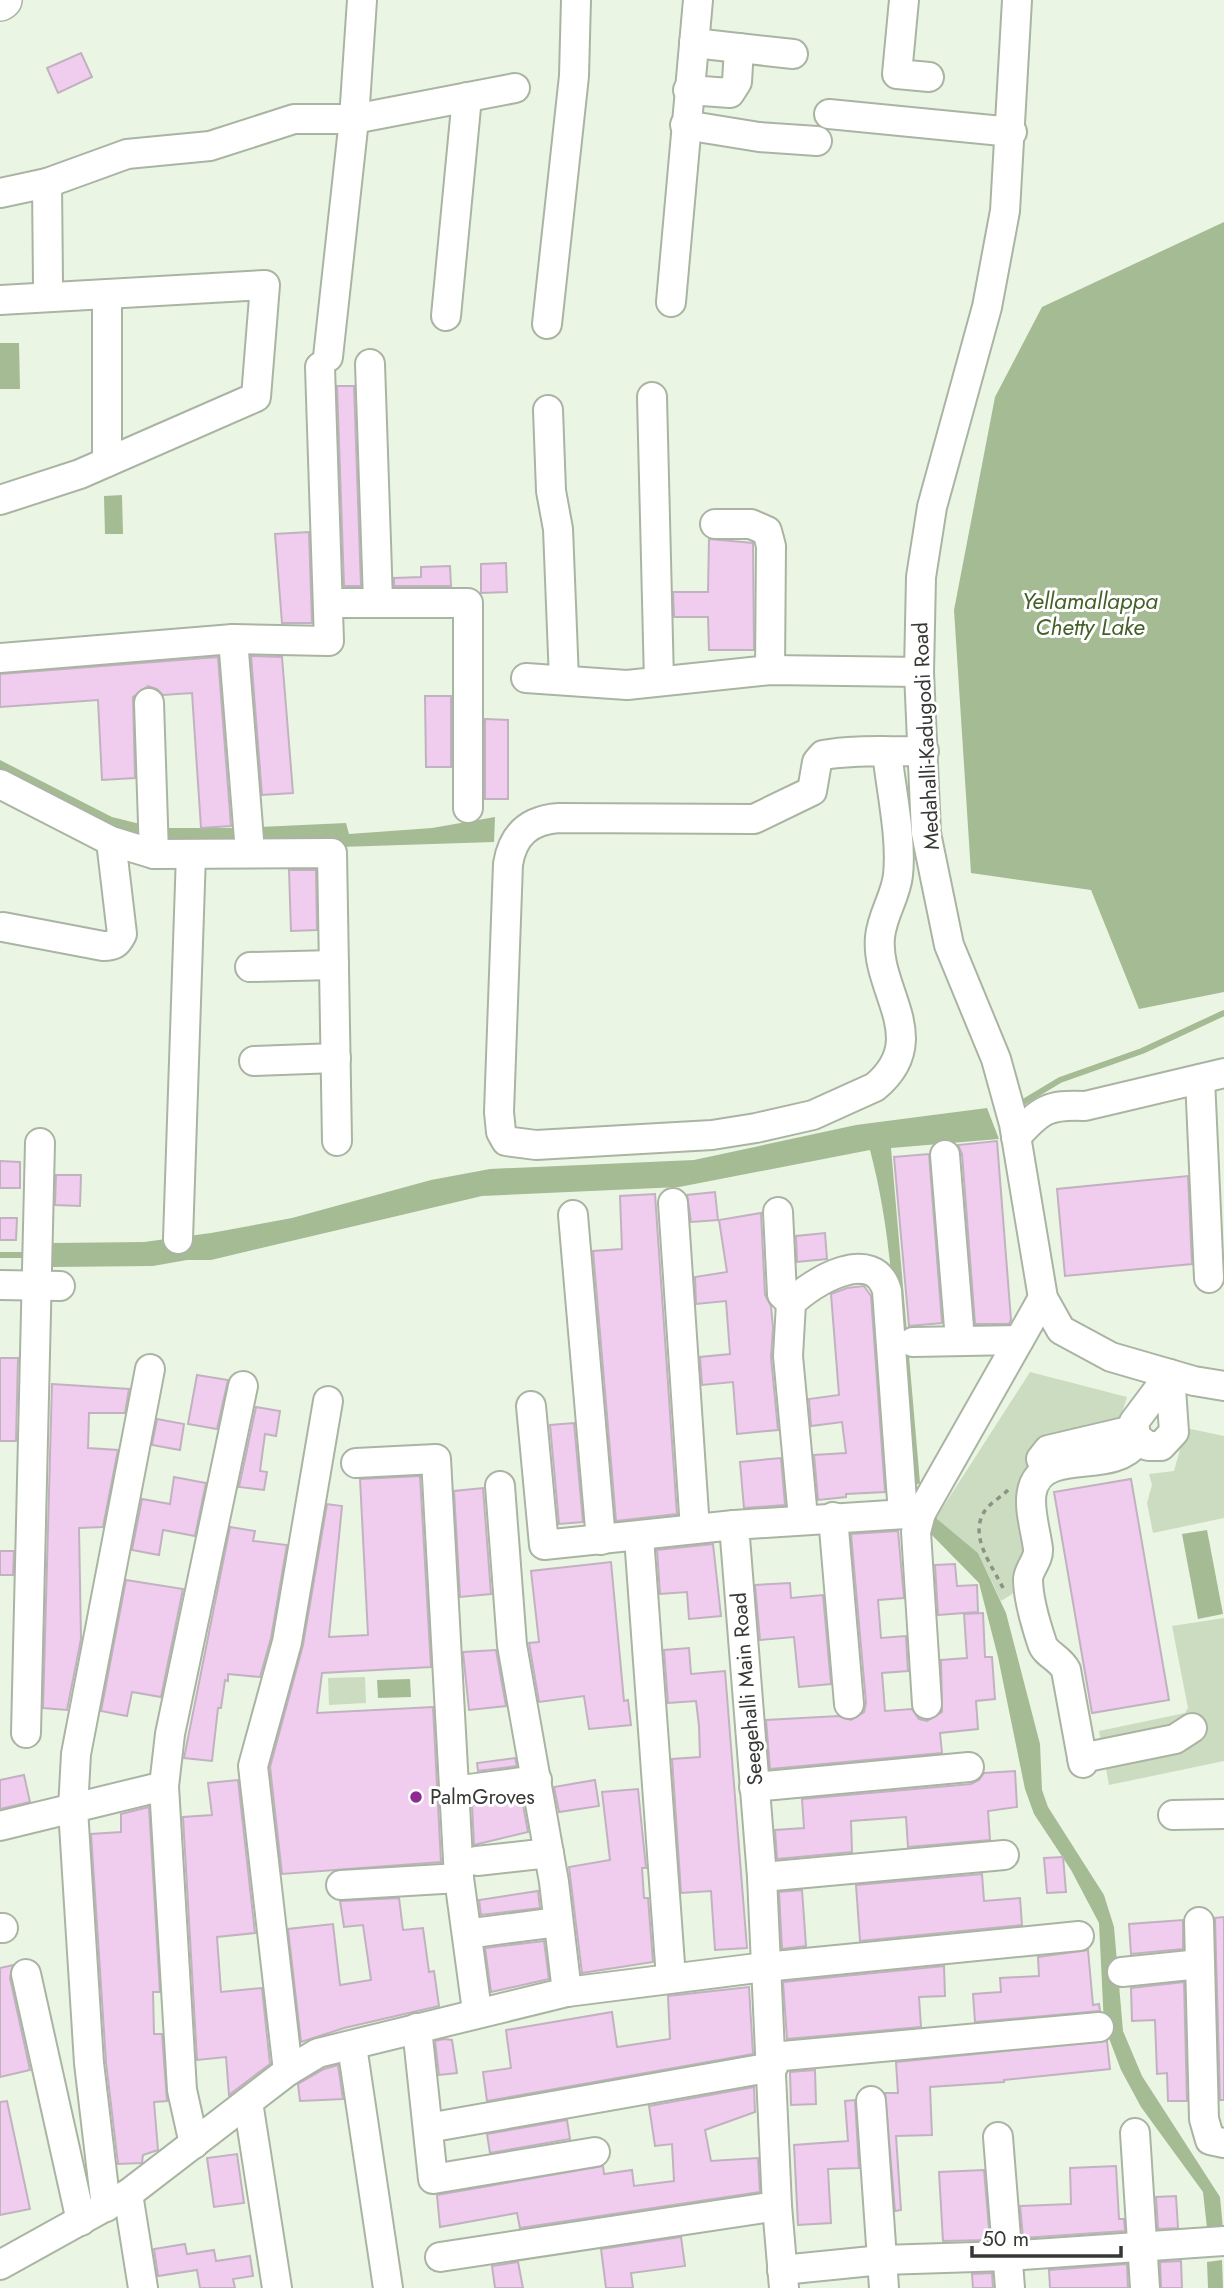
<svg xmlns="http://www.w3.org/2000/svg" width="1224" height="2288" font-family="Jost,sans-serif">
<rect width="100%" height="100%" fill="#ebf5e4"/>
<g fill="#ccdcc0">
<path d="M1030,1372L1127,1397L1117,1429L1048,1443L1022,1588L1001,1601L978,1553L936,1518Z"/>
<path d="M1186,1428L1224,1436V1518L1153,1533L1147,1503L1152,1485L1149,1474L1174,1471Z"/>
<path d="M1224,1618V1761L1109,1785L1099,1731L1185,1713L1188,1708L1172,1626Z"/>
<path d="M365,1677L366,1703L329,1705L328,1678Z"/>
</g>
<g fill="#a5bb94">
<path d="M1224,222V992L1139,1009L1091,890L971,873L954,610L995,397L1042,307Z"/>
<path d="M0,343H19L20,389H0Z"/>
<path d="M122,495L123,534H105L104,496Z"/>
<path d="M0,760L112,817L144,825L142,840L0,776Z"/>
<path d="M495,817L494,842L340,847L260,842L259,827L346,823L349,834L432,828Z"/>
<path d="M165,828H238V843H164Z"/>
<path d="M987,1108L999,1139L891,1148L920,1483L903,1491C896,1379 899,1259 870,1150L679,1187L482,1196L211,1260H187L153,1266L52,1267V1243L144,1242L211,1233L292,1218L431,1180L490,1169L694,1160L856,1125Z"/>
<path d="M936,1518L978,1553L1006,1613L1040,1744L1042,1790L1048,1807L1104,1895L1114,1927L1123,2031L1142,2076L1220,2197L1223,2229L1207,2228L1203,2192L1141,2107L1121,2070L1104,2025L1099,1923L1071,1870L1034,1814L1025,1789L998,1657L979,1583L926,1529L924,1522Z"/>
<path d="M1207,1530L1223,1614L1198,1619L1182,1534Z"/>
<path d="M410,1679L411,1697L378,1698L377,1680Z"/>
<path d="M1222,2260L1223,2288H1208L1207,2262Z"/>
</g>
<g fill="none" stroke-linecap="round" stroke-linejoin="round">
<g stroke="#a5bb94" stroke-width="6">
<path d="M1017,1106L1060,1080L1142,1051L1224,1013"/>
<path d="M0,1255H30"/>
</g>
</g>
<g fill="#f0cdef" stroke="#c1b2c0" stroke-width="2">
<path d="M81,53L92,77L58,93L47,68Z"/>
<path d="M337,386H354L361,586H344Z"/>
<path d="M309,532L312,623H282L275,534Z"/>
<path d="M709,539L753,543L754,650H709L708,617H674L673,592H708Z"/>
<path d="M506,563L507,592L481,593V564Z"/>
<path d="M450,566L451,586H394V578L421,577V567Z"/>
<path d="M251,656L282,657L293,793L262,795Z"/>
<path d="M218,657L231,826L201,828L192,693L163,695L157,689L148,686L133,697L135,778L102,780L98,700L0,707V674Z"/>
<path d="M425,696H451V767H426Z"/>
<path d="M485,719L508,720V799H485Z"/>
<path d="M289,870H316L317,930L291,931Z"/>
<path d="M997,1141L1011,1320L1009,1324H975L962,1154L958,1145Z"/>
<path d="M929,1154L942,1323L909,1326L894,1157Z"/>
<path d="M0,1161L20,1162V1188H0Z"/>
<path d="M56,1175H81L80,1206L55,1205Z"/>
<path d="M1188,1176L1192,1264L1065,1276L1057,1189Z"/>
<path d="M715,1192L718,1220L691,1222L687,1195Z"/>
<path d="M655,1194L677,1514L616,1521L593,1251L622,1249L620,1196Z"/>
<path d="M761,1213L765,1295L771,1306L773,1328L771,1357L778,1430L737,1434L733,1382L702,1385L700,1357L730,1354L726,1301L696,1304L695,1277L727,1272L719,1220Z"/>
<path d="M0,1218H17L16,1240H0Z"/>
<path d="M825,1233L827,1259L797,1262L796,1236Z"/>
<path d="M864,1286L871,1296L885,1492L846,1494V1497L818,1500L814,1455L846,1453L842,1422L811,1426L809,1399L839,1395L831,1294L847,1288Z"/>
<path d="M0,1358H18L16,1441H0Z"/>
<path d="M197,1375L228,1380L217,1429L188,1424Z"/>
<path d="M52,1384L129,1389L125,1413H89L88,1448L118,1450L103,1527L79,1528L81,1639L67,1710L43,1708Z"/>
<path d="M256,1407L280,1411L276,1436L265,1434L260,1471L267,1472L264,1490L239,1487Z"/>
<path d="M157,1419L184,1424L180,1450L152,1445Z"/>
<path d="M574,1423L583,1522L559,1524L550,1425Z"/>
<path d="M781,1458L785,1505L744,1508L740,1462Z"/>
<path d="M420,1476L431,1667L322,1673L317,1713L433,1707L441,1862L282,1874L270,1767L303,1645L327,1504L342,1506L329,1637L368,1635L360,1479Z"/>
<path d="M174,1477L206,1483L195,1536L163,1530L159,1555L132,1550L142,1499L170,1504Z"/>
<path d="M1131,1479L1169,1700L1092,1713L1054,1492Z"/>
<path d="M483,1488L491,1594L460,1597L454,1491Z"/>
<path d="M230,1527L255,1531L253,1541L287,1545L271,1638L260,1677L228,1674V1681L225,1680L221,1708H218L212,1761L184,1758Z"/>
<path d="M898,1531L904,1598L878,1600L881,1638L906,1636L908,1671L882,1673L885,1711L912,1709L919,1719L927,1721L942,1712L941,1660L967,1658L964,1614L983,1613L985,1657H992L995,1699L976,1701L978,1729L940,1733L942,1753L770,1769L766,1720L839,1716L851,1720L864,1712L866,1703L851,1534Z"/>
<path d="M713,1544L721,1616L689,1619L687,1592L660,1594L657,1550Z"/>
<path d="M0,1551H14L13,1575H0Z"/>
<path d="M611,1562L624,1701L628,1700L631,1725L589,1729L584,1696L539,1702L529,1643L539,1642L531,1571Z"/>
<path d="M955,1564L957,1586L977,1585L978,1612L938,1615L935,1565Z"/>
<path d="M126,1580L183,1589L161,1697L132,1692L127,1716L101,1711Z"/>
<path d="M790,1583L791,1598L823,1595L831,1684L799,1687L794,1637L760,1640L755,1585Z"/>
<path d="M689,1648L691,1674L725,1671L747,1948L715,1950L711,1891L681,1893L672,1759L700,1757L699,1726L696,1701L668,1703L664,1650Z"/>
<path d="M496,1650L506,1706L469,1710L463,1652Z"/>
<path d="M515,1758L517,1766L478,1771L477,1763Z"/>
<path d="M1015,1771L1017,1807L988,1811L990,1840L908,1847L906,1817L851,1821L852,1852L777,1859L775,1830L804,1828L802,1799L971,1784L979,1780L984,1773Z"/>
<path d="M24,1775L30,1802L0,1809V1780Z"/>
<path d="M238,1780L255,1933L217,1937L221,1992L262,1988L270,2064L229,2095L226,2057L197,2060L183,1817L212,1815L208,1783Z"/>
<path d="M595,1780L599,1806L559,1812L554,1787Z"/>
<path d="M638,1789L646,1868H642L644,1898H648L653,1962L582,1973L569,1867L610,1860L602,1792Z"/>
<path d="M522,1799L528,1832L474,1845L472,1805Z"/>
<path d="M149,1807L160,1992H153L154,2034H162L167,2101L154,2102L158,2150L143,2155L142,2163L118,2164L106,2062L91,1834L121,1832V1814Z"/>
<path d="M1063,1857L1066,1892L1047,1893L1044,1858Z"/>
<path d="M982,1874L984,1901L1020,1898L1022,1925L860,1941L856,1885Z"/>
<path d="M802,1890L806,1946L782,1949L779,1892Z"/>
<path d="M538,1891L540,1908L481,1915L479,1900Z"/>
<path d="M399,1898L403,1930L423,1928L429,1972L434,1971L439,2006L344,2028L301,2042L288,1929L333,1924L340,1985L371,1980L363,1925L344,1927L340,1901Z"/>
<path d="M1224,1917V2100H1220L1215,1918Z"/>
<path d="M1183,1920V1949L1131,1954L1129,1924Z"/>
<path d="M544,1941L549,1979L491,1992L485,1948Z"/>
<path d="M1088,1950L1093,2005L1099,2004L1100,2011L975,2022L973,1994L1001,1992L1000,1978L1039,1976L1038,1957Z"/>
<path d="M13,1965L10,1978L30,2070L0,2077V1968Z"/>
<path d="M944,1966L945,1996L919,1997L921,2027L787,2039L783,1982Z"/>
<path d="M1184,1982L1187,2101H1168L1167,2073L1157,2074L1155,2020L1132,2021L1131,1988Z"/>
<path d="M749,1987L753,2054L487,2101L483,2072L511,2068L506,2030L612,2012L617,2047L670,2039L668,1996Z"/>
<path d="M444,2039L452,2040L457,2073L439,2075L435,2041Z"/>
<path d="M1107,2041L1110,2069L1004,2080V2082L930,2087L932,2135L896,2136L901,2210L895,2211L885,2093H898L896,2062Z"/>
<path d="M338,2065L343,2099L300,2101L298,2084L324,2069Z"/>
<path d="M815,2070L816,2104L791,2105L790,2072Z"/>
<path d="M754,2087L755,2112L705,2130L711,2161L758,2158L760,2192L520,2228L517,2213L440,2227L437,2195L603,2166L604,2174L632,2170L634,2186L674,2181L672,2144L655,2146L649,2106Z"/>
<path d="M855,2100L859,2168L828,2169L831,2223L798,2225L794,2145L848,2141L845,2101Z"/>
<path d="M7,2101L30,2209L0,2215V2102Z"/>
<path d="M567,2120L570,2139L490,2153L487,2134Z"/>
<path d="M237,2154L244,2203L214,2207L207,2158Z"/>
<path d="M1116,2166L1119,2219H1124L1125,2231L1023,2238L1020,2206L1071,2204L1070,2168Z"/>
<path d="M984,2170L990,2240L943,2241L939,2172Z"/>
<path d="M1176,2196L1178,2228L1158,2229L1156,2197Z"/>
<path d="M681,2237L685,2266L631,2273L633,2288H606L601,2249Z"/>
<path d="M185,2244L187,2254L214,2250L216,2261L250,2256L253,2276L233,2279L235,2288H200L197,2270L158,2276L154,2249Z"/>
<path d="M1181,2261L1182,2288H1161L1160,2262Z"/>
<path d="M518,2262L523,2288H495L492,2266Z"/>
<path d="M1127,2264L1128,2288H1050L1049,2270Z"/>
<path d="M992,2273L993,2288H973L972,2274Z"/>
</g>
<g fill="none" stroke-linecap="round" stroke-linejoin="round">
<g stroke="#aab4a3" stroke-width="32">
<g id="minor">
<path d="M904,0L897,74L929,77"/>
<path d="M1017,0L1005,211L987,307L932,507L921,577L919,672L926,833L949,945L996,1059L1014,1124L1043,1298L1061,1330L1111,1357L1194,1381L1224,1386"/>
<path d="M694,43L793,54"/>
<path d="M688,90L730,93L737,82L739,48"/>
<path d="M829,114L1012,132"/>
<path d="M685,125L759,137L817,141"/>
<path d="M47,183L48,283"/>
<path d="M0,193L47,183L127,154L210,146L294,119H354L515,88"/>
<path d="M0,300L265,285L256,397L80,474L0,500"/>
<path d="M671,302L698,0"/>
<path d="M446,316L467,97"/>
<path d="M547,324L574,76L576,0"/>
<path d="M328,357L354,119L362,0"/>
<path d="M370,364L378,601"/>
<path d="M652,397L659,681"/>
<path d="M548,410L551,491L558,529L564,680"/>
<path d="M107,462V294"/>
<path d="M715,524H751L767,531L771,546L770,670"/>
<path d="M328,603H468V808"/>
<path d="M233,639L250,852"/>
<path d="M0,658L233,639L329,641L320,367"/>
<path d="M526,678L627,685L770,670L919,672"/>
<path d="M149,703L154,854"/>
<path d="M887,752C891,790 902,838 898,875C896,896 882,915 880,937C875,991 933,1039 875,1087L813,1115L756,1128L712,1135L536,1145L506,1141L501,1132L499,1112L508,864C513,834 530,820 559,818L754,819L812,791L817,762L823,755C856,749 891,752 924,751"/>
<path d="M0,784L111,841L154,854L332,853L337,1141"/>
<path d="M3,927L103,946C114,946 117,944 122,934L111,841"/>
<path d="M250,967L334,965"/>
<path d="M254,1061L336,1058"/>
<path d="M1200,1079L1209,1278"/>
<path d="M1016,1137C1040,1110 1048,1104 1085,1106L1224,1073"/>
<path d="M945,1155L960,1340"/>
<path d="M673,1203L695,1529"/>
<path d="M778,1212L782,1294L791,1303"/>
<path d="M573,1215L601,1540"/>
<path d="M178,1239L191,854"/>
<path d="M0,1285L60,1286"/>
<path d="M913,1342L1019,1340"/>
<path d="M1170,1374L1174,1432L1161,1446H1148L1136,1437L1134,1422Z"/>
<path d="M531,1406L544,1545L734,1525"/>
<path d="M1041,1459L1048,1450L1133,1430"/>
<path d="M356,1463L436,1459L459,1878L477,2011"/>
<path d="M500,1486L512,1645L554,1882L567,1992"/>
<path d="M833,1517L849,1704"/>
<path d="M803,1518L788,1356L791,1303C813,1281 874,1245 887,1291L903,1514"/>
<path d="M639,1537L671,1978"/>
<path d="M927,1704L916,1532L921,1513L1043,1298"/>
<path d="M26,1733L40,1143"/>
<path d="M1082,1758L1175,1739L1192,1728"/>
<path d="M1083,1763L1066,1670C1060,1658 1045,1654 1042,1643C1036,1625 1028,1598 1028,1579C1029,1568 1039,1560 1038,1549C1035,1522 1017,1480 1054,1467C1084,1457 1116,1468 1139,1440"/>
<path d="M754,1787L969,1767"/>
<path d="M469,1789L537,1780"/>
<path d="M1173,1815L1224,1814"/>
<path d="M0,1826L164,1786"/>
<path d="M477,1861L549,1853"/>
<path d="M762,1877L1004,1855"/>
<path d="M341,1885L459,1878"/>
<path d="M1199,1922L1204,2119L1210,2140L1224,2143"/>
<path d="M0,1928H3"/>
<path d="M481,1932L558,1922"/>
<path d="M1122,1972L1200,1964"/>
<path d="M26,1974L81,2221"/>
<path d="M417,2028L433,2179L595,2152"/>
<path d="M352,2046L388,2288"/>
<path d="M772,2057L1099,2027"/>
<path d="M288,2071L253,1766L287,1642L328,1401"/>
<path d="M871,2101L884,2288"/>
<path d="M248,2102L277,2288"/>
<path d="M428,2128L773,2067"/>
<path d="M1135,2133L1145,2288"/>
<path d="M998,2137L1010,2288"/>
<path d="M194,2144L182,2090L164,1786L170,1734L243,1386"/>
<path d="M128,2194L143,2288"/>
<path d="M106,2207L89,2063L73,1809L76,1754L150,1369"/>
<path d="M440,2257L777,2206"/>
<path d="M0,2265L128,2194L288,2071L318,2053L567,1992L765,1967L1079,1936"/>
<path d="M782,2270L882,2260L1007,2256L1224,2241"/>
<path d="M784,2288L777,2206L762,1877L734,1525L921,1513"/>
</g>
</g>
<g stroke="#aab4a3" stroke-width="40">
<path id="major" d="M0,2L3,0"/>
</g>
<path stroke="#8c9287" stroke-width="3.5" stroke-dasharray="5 5" stroke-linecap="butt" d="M1003,1588C992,1565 967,1535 986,1509C992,1502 1001,1497 1008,1490"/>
<use href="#minor" stroke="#fff" stroke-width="28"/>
<use href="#major" stroke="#fff" stroke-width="37"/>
</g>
<circle fill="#8f2a90" stroke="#fff" stroke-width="2.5" cx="416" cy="1797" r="7"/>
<g text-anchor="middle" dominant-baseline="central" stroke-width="6" stroke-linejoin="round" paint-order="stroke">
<g font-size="21" fill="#363933" stroke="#fff">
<text transform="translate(926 736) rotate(-93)">Medahalli-Kadugodi Road</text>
<text transform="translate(747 1689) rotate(-95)">Seegehalli Main Road</text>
</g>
<g font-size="21" fill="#363933" stroke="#fff" text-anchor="start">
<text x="430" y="1797">PalmGroves</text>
</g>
<g font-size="23" font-style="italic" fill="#446028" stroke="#fff">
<text x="1090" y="601">Yellamallappa<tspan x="1090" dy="26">Chetty Lake</tspan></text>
</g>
</g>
<path d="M972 2246v10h149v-10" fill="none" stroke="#363933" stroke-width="3.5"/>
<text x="982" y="2246" font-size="21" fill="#363933" stroke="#ffffff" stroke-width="5" paint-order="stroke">50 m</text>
</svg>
